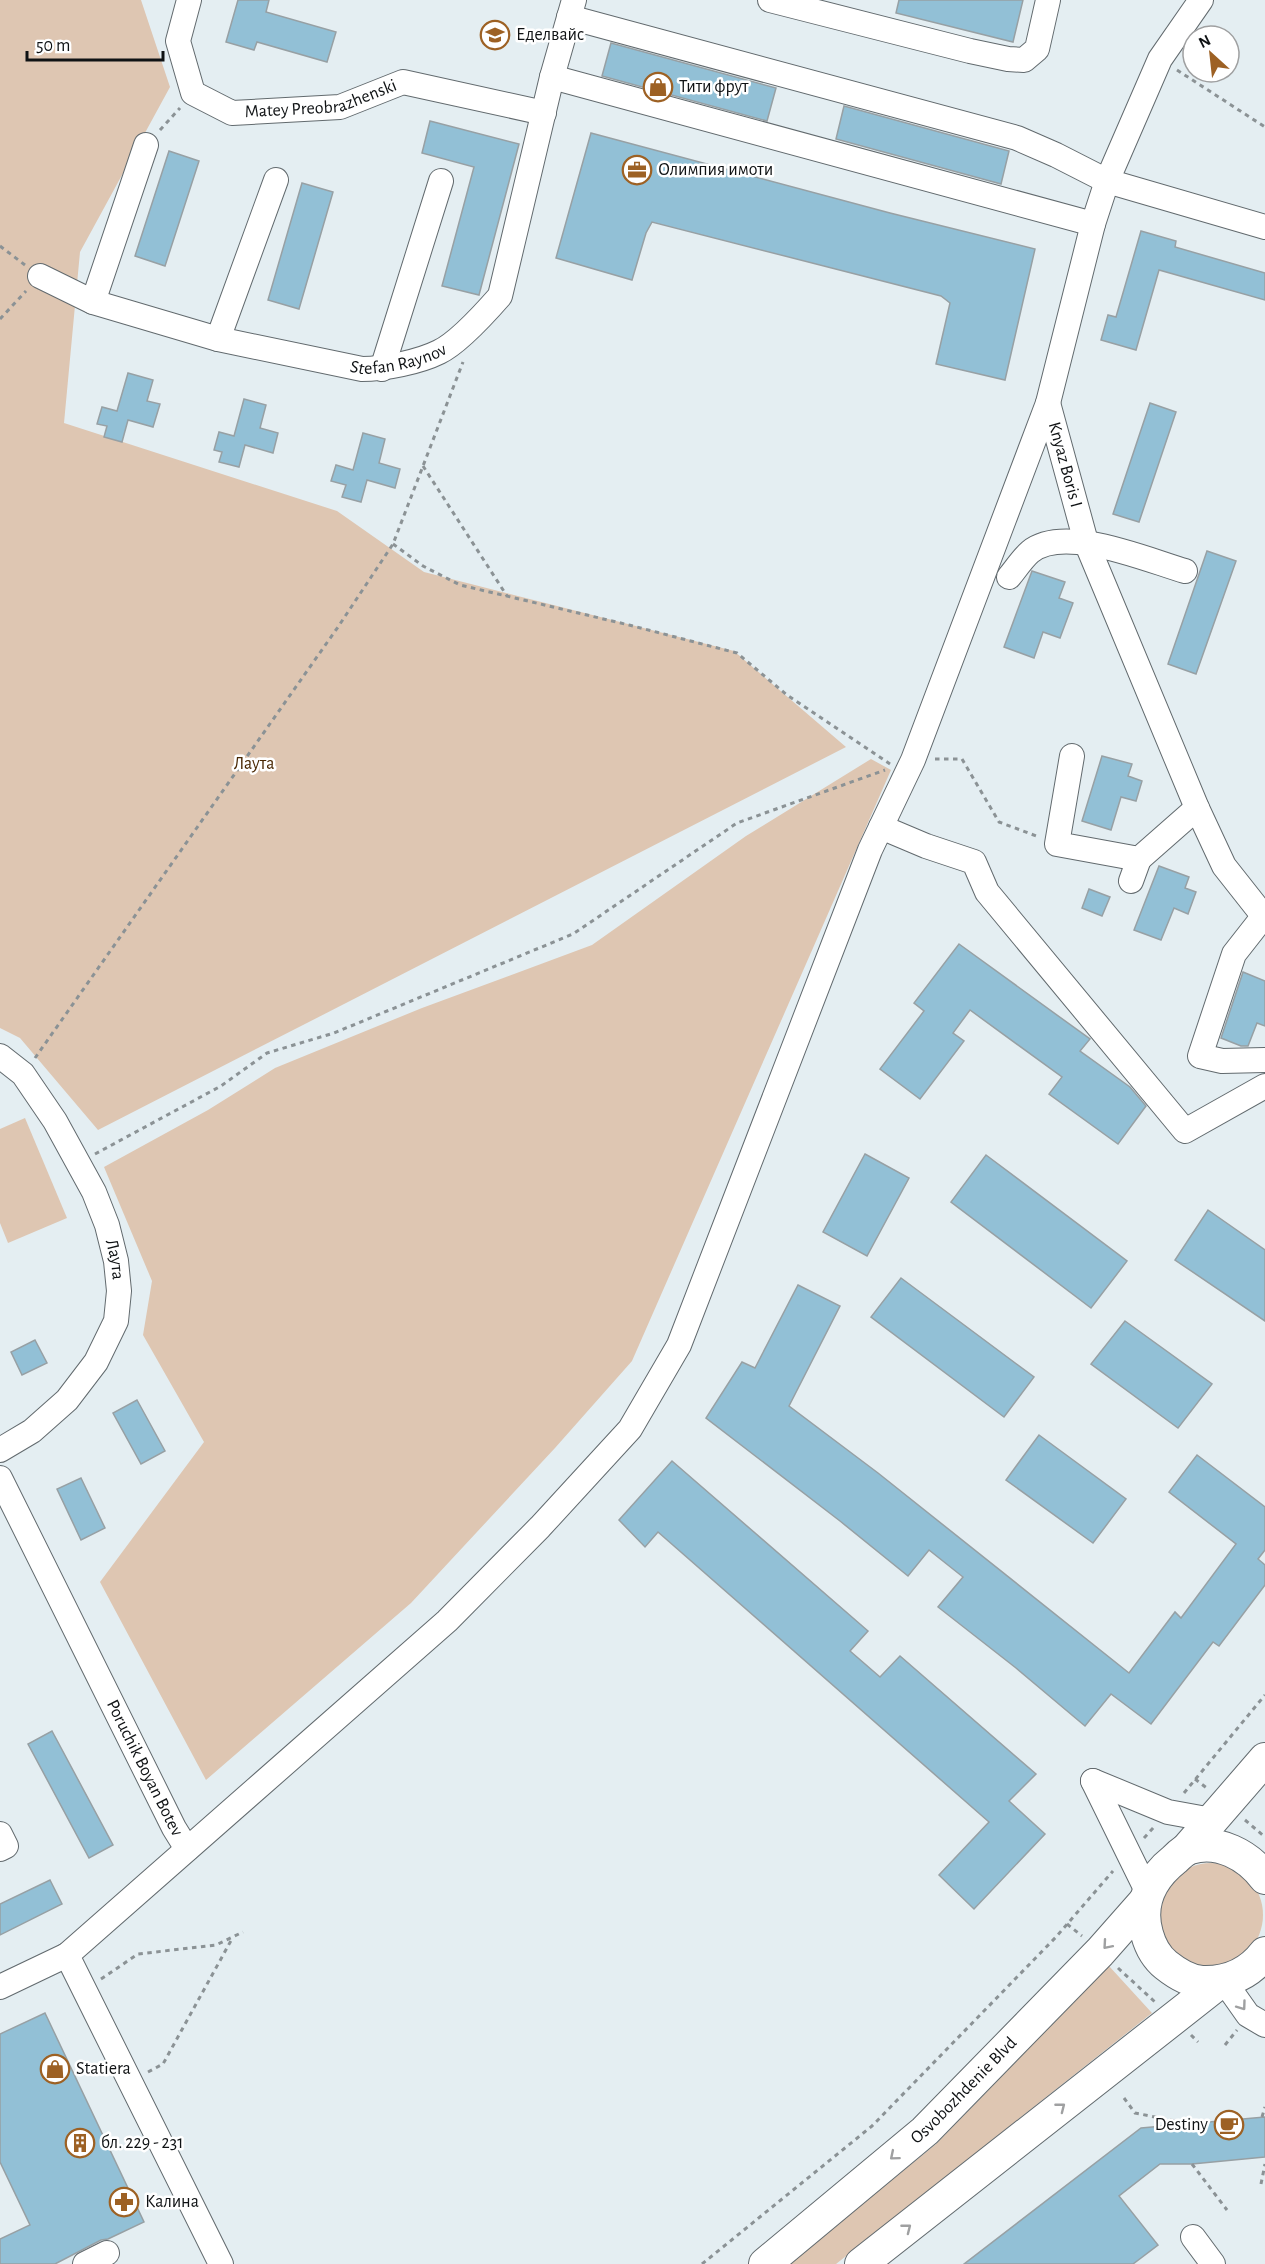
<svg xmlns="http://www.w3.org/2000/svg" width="1265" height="2264" font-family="'Alegreya Sans',sans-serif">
<rect width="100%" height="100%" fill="#e4eef2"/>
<g fill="#dec6b2">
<path d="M0,0H141L170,87L80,252L64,423L337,511L424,572L734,651L846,747L98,1130L20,1038L0,1028Z"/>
<path d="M871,759L891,770L632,1361L555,1448L411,1603L206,1780L100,1582L204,1442L143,1335L152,1281L104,1167L208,1110L275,1068L422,1008L592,945L746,836Z"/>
<path d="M25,1118L67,1218L8,1243L0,1223V1129Z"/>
<circle cx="1211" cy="1915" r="52"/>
<path d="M1109,1966L1152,2013L836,2264H789L936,2144Z"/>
</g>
<g fill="#92c0d6" stroke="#97a0a4" stroke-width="1.5">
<path d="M238,0H269L266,12L336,32L327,62L257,42L254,50L226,42Z"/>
<path d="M899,0H1023L1013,42L896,13Z"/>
<path d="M611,43L776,88L767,121L602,76Z"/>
<path d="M844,106L1009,151L1001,184L836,139Z"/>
<path d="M430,121L519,144L479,295L442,286L474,167L422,153Z"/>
<path d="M591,133L890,213L1035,249L1005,380L936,364L950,303L941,296L652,222L646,233L632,280L556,258Z"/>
<path d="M169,151L199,161L165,266L135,256Z"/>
<path d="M302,183L333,192L299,309L268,300Z"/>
<path d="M1141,231L1176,241L1175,247L1265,273V300L1159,270L1136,350L1101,340L1108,315L1116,317Z"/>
<path d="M128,373L153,380L147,401L160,404L153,427L128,420L122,442L104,437L107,426L97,424L102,407L117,411Z"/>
<path d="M244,399L266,405L260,428L278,433L273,453L245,445L239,467L219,462L222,452L214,450L219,432L234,436Z"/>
<path d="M1150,403L1176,412L1139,522L1113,514Z"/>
<path d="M363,433L385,439L379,463L400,469L395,488L367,480L361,502L342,497L346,485L331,481L336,465L353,470Z"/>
<path d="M1207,551L1236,561L1196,674L1168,664Z"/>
<path d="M1032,571L1065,582L1059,598L1073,603L1060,638L1043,632L1034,658L1004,647Z"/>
<path d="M1102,756L1132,764L1128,776L1142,781L1136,801L1121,797L1111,830L1082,821Z"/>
<path d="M1159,866L1189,877L1185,888L1196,892L1188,914L1174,908L1161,940L1134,930Z"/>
<path d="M1089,889L1110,897L1102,916L1082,908Z"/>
<path d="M959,944L1090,1039L1080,1051L1130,1087L1146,1106L1118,1144L1049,1094L1062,1077L970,1010L953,1033L964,1041L920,1099L880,1069L924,1011L914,1003Z"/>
<path d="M1243,972L1265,981V1026L1257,1023L1248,1046H1241L1221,1038Z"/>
<path d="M865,1154L909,1178L867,1256L823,1232Z"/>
<path d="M986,1155L1127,1261L1091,1308L951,1202Z"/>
<path d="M1208,1210L1265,1250V1321L1175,1260Z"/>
<path d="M901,1278L1034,1377L1004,1417L871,1317Z"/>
<path d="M798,1285L840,1306L789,1406L878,1473L1129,1673L1175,1612L1181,1618L1236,1544L1169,1492L1197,1455L1265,1507V1550L1258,1559L1265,1565V1585L1219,1646L1213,1642L1151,1724L1111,1694L1085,1726L1016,1668L938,1607L963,1577L929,1550L908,1576L840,1521L706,1418L742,1362L755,1368Z"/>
<path d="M1125,1321L1212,1384L1178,1428L1091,1364Z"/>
<path d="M35,1340L47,1363L22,1375L11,1352Z"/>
<path d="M137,1400L165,1451L141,1464L113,1413Z"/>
<path d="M1039,1435L1126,1499L1093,1543L1006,1480Z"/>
<path d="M672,1461L868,1631L850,1651L880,1677L900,1656L1036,1774L1009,1801L1045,1834L974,1909L939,1875L989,1822L658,1532L645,1547L619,1520Z"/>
<path d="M81,1478L105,1528L81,1540L57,1489Z"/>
<path d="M52,1731L113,1845L89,1858L28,1744Z"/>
<path d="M50,1880L62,1904L0,1935V1904Z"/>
<path d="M45,2013L144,2222L108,2239L101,2240L55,2264H0V2239L30,2225L0,2162V2034Z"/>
<path d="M1265,2117V2157L1192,2164H1160L1119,2196L1158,2245L1133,2264H964L1141,2128Z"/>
</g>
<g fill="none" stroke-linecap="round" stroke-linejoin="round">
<g stroke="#626a6e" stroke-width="26">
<g id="minor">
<path id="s1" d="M189,0L178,41L193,93L232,113L340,107L403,82L544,113"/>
<path d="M770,0L970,51L1008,59L1024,60L1037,49L1048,0"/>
<path d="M569,17L1017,138L1056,155L1107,181L1265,227"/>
<path d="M552,77L1093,224"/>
<path id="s2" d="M40,276L93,302L218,339L362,369C384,369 419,362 439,352C458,343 486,312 500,296L552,77L574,0"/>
<path d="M93,302L146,145"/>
<path d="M218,339L276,180"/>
<path d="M382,369L441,181"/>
<path id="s3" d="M1048,403L1086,542L1197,808L1224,866L1265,918"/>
<path d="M1009,577C1015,570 1022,559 1030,552C1064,524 1147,560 1185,571"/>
<path d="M1072,756L1057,844L1139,859L1197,808"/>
<path d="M881,827L926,846L974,862L987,892L1185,1131L1265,1086"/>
<path d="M1131,881L1139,859"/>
<path d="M1263,917L1234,954L1200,1056L1222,1061L1265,1060"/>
<path id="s4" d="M0,1056L23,1074L55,1121L94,1192L107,1225L116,1261L119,1291L116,1321L96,1362L67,1400L32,1431L0,1450"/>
<path id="s5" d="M0,1478L174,1828L187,1849"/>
<path d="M1093,1781L1168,1812L1212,1820"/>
<path d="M1093,1781L1148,1893"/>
<path d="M0,1834L6,1846L0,1849"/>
<path d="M67,1955L221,2264"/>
<path d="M1224,1981L1248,2015L1265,2025"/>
<path d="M0,1987L67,1955L447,1621L540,1527L630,1429L679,1345L870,850L913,760L1048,403L1093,224L1107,181L1160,59L1201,0"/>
<path d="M1193,2237L1213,2264"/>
<path d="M85,2264L107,2253"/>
</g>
</g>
<g stroke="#626a6e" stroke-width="34">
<g id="major">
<path d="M1187,1849L1265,1759"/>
<path d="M1265,1878C1248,1855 1218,1839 1190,1848C1184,1850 1179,1855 1175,1859C1151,1878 1138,1903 1147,1934C1150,1945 1156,1957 1166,1965C1176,1973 1188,1981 1202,1982C1228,1983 1249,1974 1265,1953"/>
<path id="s6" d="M765,2264L925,2131L1100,1952L1145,1901"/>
<path d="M861,2264L1220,1982"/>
</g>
</g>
<g stroke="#8b9295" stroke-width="3" stroke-dasharray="4.5 4.5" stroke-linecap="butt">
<path d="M1177,70L1265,127"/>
<path d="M160,130L180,108"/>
<path d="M0,246L25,265"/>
<path d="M0,319L26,291"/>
<path d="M423,466L507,596"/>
<path d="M393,544L423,566L460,585L629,625L737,653L787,695L890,764"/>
<path d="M935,759H962L999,822L1039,837"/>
<path d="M35,1058L338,627L393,544L463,362"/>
<path d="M95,1154L221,1086L267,1053L334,1033L573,934L737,823L885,770"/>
<path d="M1195,1779L1208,1789"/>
<path d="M1184,1793L1265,1695"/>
<path d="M1245,1820L1265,1837"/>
<path d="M1144,1838L1154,1827"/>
<path d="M1067,1924L1082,1936"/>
<path d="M1118,1968L1155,2002"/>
<path d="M101,1979L138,1954L216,1945L243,1932"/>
<path d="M1191,2035L1198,2042"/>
<path d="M1225,2045L1237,2030"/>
<path d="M148,2072L163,2064L233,1937"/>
<path d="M1124,2098L1135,2113L1185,2123"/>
<path d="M1262,2117L1265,2107"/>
<path d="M1192,2164L1227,2210"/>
<path d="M1261,2184L1265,2164"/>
<path d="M702,2264L872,2126L1056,1937L1113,1871"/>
</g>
<use href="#minor" stroke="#fff" stroke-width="24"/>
<use href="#major" stroke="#fff" stroke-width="32"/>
</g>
<defs><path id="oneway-chevron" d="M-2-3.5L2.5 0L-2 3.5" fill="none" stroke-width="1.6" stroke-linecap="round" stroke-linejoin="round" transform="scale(1.5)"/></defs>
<g stroke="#9fa0a1">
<use href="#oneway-chevron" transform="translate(1107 1945) rotate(131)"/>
<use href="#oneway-chevron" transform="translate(1242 2006) rotate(54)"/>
<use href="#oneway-chevron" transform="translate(1061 2107) rotate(-38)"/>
<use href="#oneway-chevron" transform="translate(894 2156) rotate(140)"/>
<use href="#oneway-chevron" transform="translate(907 2228) rotate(-38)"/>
</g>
<defs>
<g id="school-ring" transform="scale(1.5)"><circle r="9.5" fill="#fff" stroke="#9d6124" stroke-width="1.5"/><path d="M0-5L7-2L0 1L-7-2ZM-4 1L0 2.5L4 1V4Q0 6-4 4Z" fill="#9d6124"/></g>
<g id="shop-ring" transform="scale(1.5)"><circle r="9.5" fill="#fff" stroke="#9d6124" stroke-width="1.5"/><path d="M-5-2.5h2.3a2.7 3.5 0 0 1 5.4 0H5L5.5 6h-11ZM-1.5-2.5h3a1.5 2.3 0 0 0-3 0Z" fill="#9d6124"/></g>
<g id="office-ring" transform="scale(1.5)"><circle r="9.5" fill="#fff" stroke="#9d6124" stroke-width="1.5"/><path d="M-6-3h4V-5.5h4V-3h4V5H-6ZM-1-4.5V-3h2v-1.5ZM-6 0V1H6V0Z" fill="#9d6124"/></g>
<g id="cafe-ring" transform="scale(1.5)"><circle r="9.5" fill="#fff" stroke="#9d6124" stroke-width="1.5"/><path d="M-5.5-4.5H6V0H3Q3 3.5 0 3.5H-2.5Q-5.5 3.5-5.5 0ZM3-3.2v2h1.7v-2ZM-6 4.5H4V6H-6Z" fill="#9d6124"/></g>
<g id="building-ring" transform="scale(1.5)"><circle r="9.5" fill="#fff" stroke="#9d6124" stroke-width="1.5"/><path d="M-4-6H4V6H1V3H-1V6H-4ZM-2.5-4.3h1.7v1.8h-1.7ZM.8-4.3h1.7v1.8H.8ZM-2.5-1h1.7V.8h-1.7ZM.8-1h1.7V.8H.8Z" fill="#9d6124"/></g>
<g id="pharmacy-ring" transform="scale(1.5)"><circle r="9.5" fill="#fff" stroke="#9d6124" stroke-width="1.5"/><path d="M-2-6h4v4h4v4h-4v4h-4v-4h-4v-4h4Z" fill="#9d6124"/></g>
</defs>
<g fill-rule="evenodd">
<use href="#school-ring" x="495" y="35"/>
<use href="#shop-ring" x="658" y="87"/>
<use href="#office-ring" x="637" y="170"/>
<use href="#shop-ring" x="55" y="2069"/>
<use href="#cafe-ring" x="1229" y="2125"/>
<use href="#building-ring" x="80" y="2143"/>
<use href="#pharmacy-ring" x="124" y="2202"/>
</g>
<g text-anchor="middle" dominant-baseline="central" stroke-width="5" stroke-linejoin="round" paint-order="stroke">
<g font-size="18" fill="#0f1214" stroke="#fff" text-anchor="start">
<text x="516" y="35">Еделвайс</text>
<text x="679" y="87">Тити фрут</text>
<text x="658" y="170">Олимпия имоти</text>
<text x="76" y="2069">Statiera</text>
<text x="1208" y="2125" text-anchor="end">Destiny</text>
<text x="101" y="2143">бл. 229 - 231</text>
<text x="145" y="2202">Калина</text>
</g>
<g font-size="18" fill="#0f1214" stroke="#fff">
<text stroke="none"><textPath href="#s1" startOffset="231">Matey Preobrazhenski</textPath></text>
<text stroke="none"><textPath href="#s2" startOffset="374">Stefan Raynov</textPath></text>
<text stroke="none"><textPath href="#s3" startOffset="64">Knyaz Boris I</textPath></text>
<text stroke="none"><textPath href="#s4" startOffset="238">Лаута</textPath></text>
<text stroke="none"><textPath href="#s5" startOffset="324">Poruchik Boyan Botev</textPath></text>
<text stroke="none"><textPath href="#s6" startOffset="264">Osvobozhdenie Blvd</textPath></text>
</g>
<g font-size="18" fill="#482600" stroke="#fff">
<text x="254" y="764">Лаута</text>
</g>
</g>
<g transform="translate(1211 54) rotate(333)"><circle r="28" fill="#ffffff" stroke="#9fa0a1" stroke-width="1.5"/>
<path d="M0-4.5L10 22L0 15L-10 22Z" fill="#9d6124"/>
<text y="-9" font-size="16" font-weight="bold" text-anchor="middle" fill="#0f1214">N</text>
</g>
<path d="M27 51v9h136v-9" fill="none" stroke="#0f1214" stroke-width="3"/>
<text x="36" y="51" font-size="18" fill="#0f1214" stroke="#ffffff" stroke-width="4.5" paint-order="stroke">50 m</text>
</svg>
